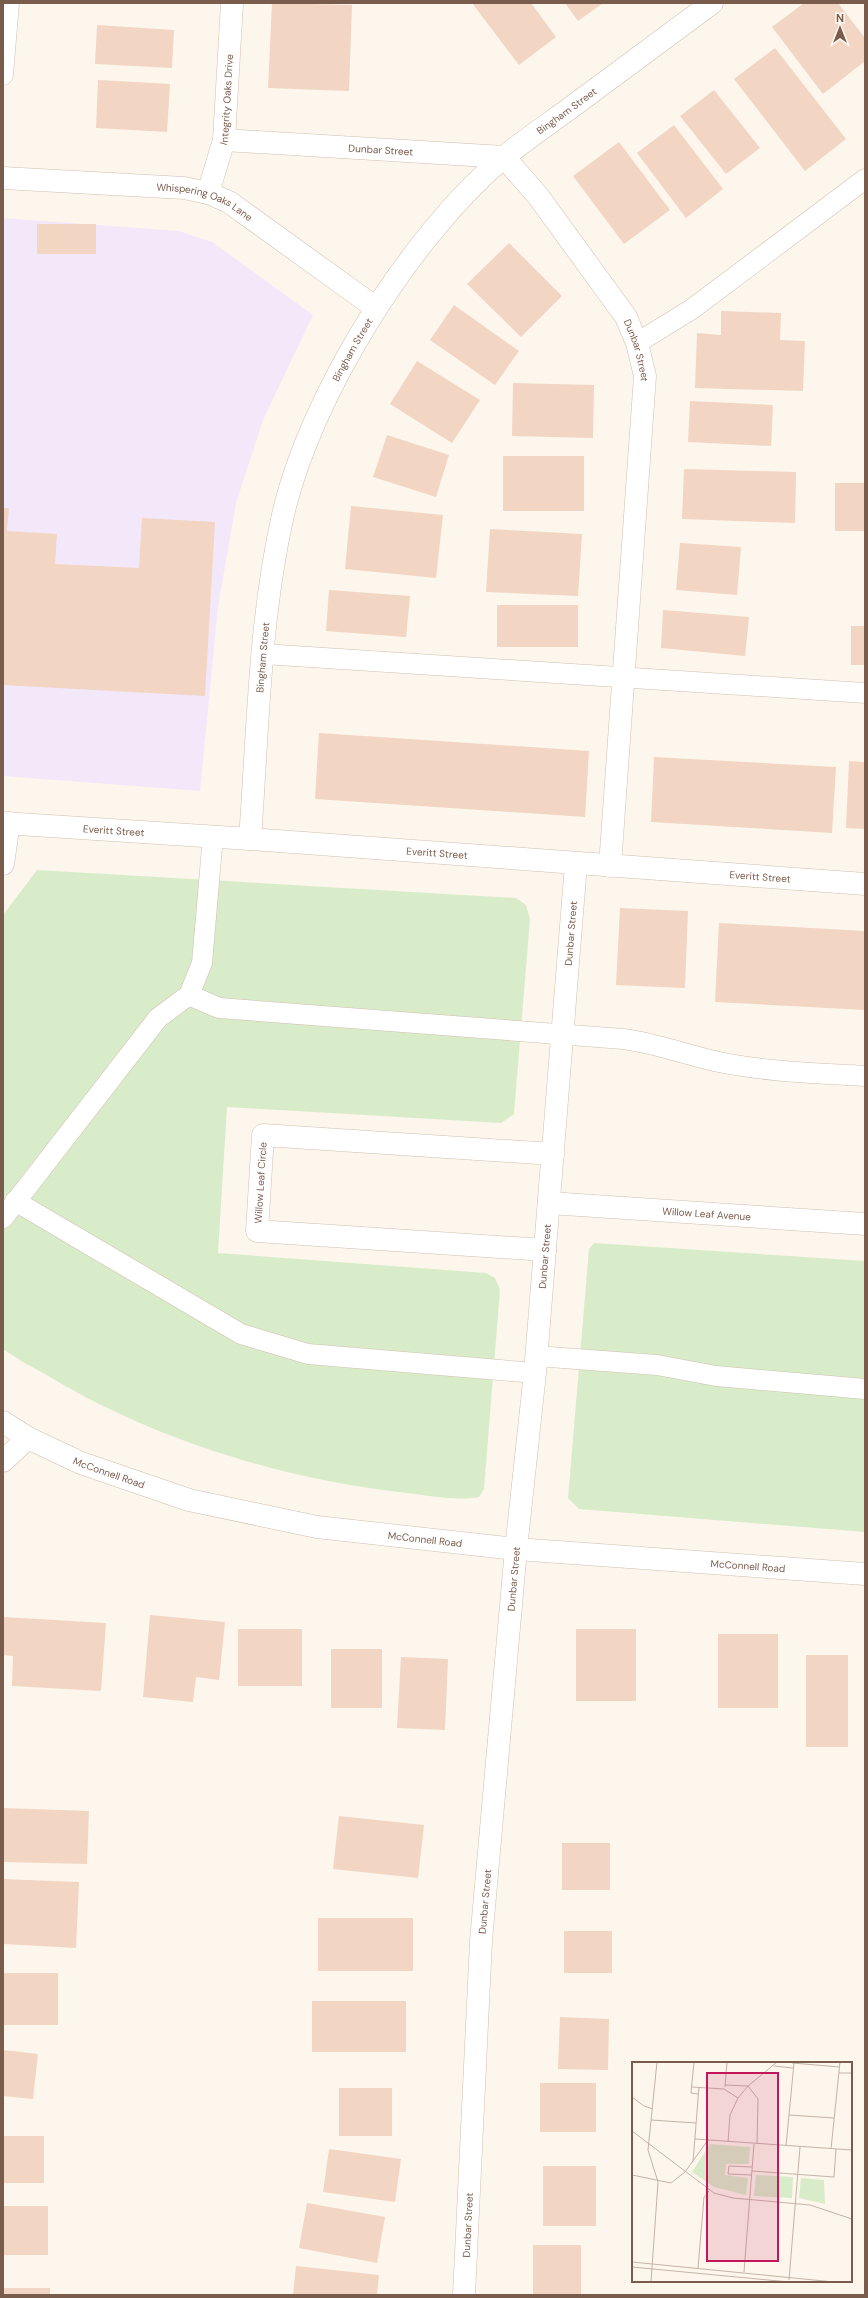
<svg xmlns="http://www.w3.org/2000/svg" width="868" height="2298" font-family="'DM Sans',sans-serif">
<rect width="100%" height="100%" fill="#fdf6ec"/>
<path fill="#f3e8fa" d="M3,218L179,231L212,242L313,315L263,420L236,503L218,607L200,791L3,776Z"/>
<g fill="#d8ecc9">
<path d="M37,870L516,898L526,905L530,919L514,1114L501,1123L227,1107L218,1253L486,1273L495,1278L500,1290L484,1489L479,1497C455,1501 431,1496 407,1493C285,1480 155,1440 50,1377C34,1368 17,1359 3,1349V915Z"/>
<path d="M594,1243L865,1261V1532L579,1509L568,1498L589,1249Z"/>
</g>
<g fill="#f3d5c3">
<path d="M272,3L352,5L349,91L268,88Z"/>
<path d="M472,3H531L556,37L519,65Z"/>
<path d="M565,3H603L578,21Z"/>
<path d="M804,3H838L865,38V61L823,94L772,27Z"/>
<path d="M97,25L174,30L172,68L95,64Z"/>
<path d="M775,48L846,139L805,171L734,79Z"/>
<path d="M98,80L170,84L167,132L96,128Z"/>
<path d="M714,90L760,148L726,174L680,116Z"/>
<path d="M674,125L723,189L686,218L637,153Z"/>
<path d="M619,142L670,210L624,244L573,176Z"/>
<rect x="37" y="224" width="59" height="30"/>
<path d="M509,243L562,296L521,337L467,284Z"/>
<path d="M454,305L519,351L495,385L430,340Z"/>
<path d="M721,311L781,313L780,340L805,341L803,391L695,388L697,333L721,335Z"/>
<path d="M417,361L480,400L452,443L390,404Z"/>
<path d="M513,383L594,385L593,438L512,436Z"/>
<path d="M690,401L773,405L771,446L688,442Z"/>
<path d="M387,435L449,455L436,497L373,477Z"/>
<rect x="503" y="456" width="81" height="55"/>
<path d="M684,469L796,472L795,523L682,519Z"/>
<rect x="835" y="483" width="30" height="48"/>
<path d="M351,506L443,515L436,578L345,569Z"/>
<path d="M3,508H9L7,531L57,534L55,564L139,568L142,518L215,522L205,696L3,685Z"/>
<path d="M490,529L582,534L578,596L486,592Z"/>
<path d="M680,543L741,547L737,595L676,590Z"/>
<path d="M329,590L410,596L406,637L326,631Z"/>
<rect x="497" y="605" width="81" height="42"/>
<path d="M663,610L749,617L745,656L661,648Z"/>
<rect x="851" y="626" width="14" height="39"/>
<path d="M319,733L589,751L585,817L315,799Z"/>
<path d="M654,757L836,767L832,833L651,822Z"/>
<path d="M849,761L865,762V829L846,828Z"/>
<path d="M620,908L688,911L685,988L616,985Z"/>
<path d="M719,923L865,931V1010L715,1002Z"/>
<path d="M150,1615L225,1622L219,1680L196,1677L193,1702L143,1697Z"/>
<path d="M3,1617L106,1623L101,1691L12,1686L13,1656L3,1655Z"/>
<rect x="238" y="1629" width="64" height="57"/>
<rect x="576" y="1629" width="60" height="72"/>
<rect x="718" y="1634" width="60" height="74"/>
<rect x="331" y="1649" width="51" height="59"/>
<rect x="806" y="1655" width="42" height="92"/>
<path d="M401,1657L448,1659L445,1730L397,1728Z"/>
<path d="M3,1808L89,1811L87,1864L3,1862Z"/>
<path d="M339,1816L424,1825L418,1878L333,1869Z"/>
<rect x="562" y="1843" width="48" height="47"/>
<path d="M3,1879L79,1882L76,1948L3,1944Z"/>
<rect x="318" y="1918" width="95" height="53"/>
<rect x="564" y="1931" width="48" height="42"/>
<rect x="3" y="1973" width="55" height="52"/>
<rect x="312" y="2001" width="94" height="51"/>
<path d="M560,2017L609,2019L608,2070L558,2069Z"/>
<path d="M3,2050L38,2054L33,2099L3,2096Z"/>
<rect x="540" y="2083" width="56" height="49"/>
<rect x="339" y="2088" width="53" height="48"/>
<rect x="3" y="2136" width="41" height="47"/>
<path d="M329,2149L401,2159L395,2202L323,2192Z"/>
<rect x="543" y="2166" width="53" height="60"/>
<path d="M307,2203L385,2217L377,2263L299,2248Z"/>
<rect x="3" y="2206" width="45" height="49"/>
<rect x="533" y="2245" width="48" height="50"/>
<path d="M296,2266L379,2275L377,2295H293Z"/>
<rect x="3" y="2288" width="47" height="7"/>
</g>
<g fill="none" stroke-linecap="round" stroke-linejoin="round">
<g stroke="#d1beb0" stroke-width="21">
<g id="service">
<path d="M3,75L9,3"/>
<path d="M637,343L692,309L865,179"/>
<path d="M263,654L865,693"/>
<path d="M189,995L202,963L213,836"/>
<path d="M15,1201L241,1334L308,1354L535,1373"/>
<path d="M3,1218L158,1018L189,995L219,1008L623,1039C656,1043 686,1055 719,1062C767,1072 816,1073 865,1076"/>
<path d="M536,1356L657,1365L716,1376L865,1389"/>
</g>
</g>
<g stroke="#d1beb0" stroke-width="23">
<g id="minor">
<path id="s1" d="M224,140L504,157L538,196L626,317L637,343L645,376L610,866"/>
<path id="s2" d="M3,178L184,188L208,193L229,202L376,308"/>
<path id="s3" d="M208,193L224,140L232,3"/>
<path id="s4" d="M3,823L250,839L865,884"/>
<path id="s5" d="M250,839C258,731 259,621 283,515C310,396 410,236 504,157C526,139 550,123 573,106C620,71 666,37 712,3"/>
<path d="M3,864L9,823"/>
<path id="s6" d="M549,1203L865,1224"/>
<path id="s7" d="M545,1250L257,1231L263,1135L553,1154"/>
<path d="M3,1461L28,1438"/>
<path id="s8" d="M464,2295L481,1941L516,1549L535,1373L576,864"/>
</g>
</g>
<g stroke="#d1beb0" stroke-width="23">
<g id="tertiary">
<path id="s9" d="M3,1422L28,1438L81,1463L189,1500L317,1527L516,1549L865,1574"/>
</g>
</g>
<use href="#service" stroke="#fff" stroke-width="20"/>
<use href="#minor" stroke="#fff" stroke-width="22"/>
<use href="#tertiary" stroke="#fff" stroke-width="22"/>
</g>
<g text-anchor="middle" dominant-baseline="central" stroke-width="3.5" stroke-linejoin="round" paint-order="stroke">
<g font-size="10" fill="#7a5c4d" stroke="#fffaf3">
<text stroke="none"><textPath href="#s3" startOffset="96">Integrity Oaks Drive</textPath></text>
<text stroke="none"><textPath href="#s5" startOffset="830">Bingham Street</textPath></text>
<text stroke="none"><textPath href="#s1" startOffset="157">Dunbar Street</textPath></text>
<text stroke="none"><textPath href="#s2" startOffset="205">Whispering Oaks Lane</textPath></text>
<text stroke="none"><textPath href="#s5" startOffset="506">Bingham Street</textPath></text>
<text stroke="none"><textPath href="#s1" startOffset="517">Dunbar Street</textPath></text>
<text stroke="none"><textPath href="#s5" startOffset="182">Bingham Street</textPath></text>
<text stroke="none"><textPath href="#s4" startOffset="111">Everitt Street</textPath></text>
<text stroke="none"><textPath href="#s4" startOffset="435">Everitt Street</textPath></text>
<text stroke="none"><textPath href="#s4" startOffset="759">Everitt Street</textPath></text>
<text stroke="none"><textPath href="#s8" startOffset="1366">Dunbar Street</textPath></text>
<text stroke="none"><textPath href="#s7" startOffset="337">Willow Leaf Circle</textPath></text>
<text stroke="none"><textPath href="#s6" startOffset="158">Willow Leaf Avenue</textPath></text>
<text stroke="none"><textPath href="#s8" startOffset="1042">Dunbar Street</textPath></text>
<text stroke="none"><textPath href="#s9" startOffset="118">McConnell Road</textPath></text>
<text stroke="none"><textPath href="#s9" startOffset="442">McConnell Road</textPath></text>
<text stroke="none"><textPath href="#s9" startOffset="766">McConnell Road</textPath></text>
<text stroke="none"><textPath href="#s8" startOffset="718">Dunbar Street</textPath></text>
<text stroke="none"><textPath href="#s8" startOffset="394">Dunbar Street</textPath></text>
<text stroke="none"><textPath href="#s8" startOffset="70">Dunbar Street</textPath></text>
</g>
</g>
<g transform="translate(632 2062)">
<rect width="220" height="220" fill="#fdf6ec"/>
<path d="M78,82L118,85L117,102H94L93,113L116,116L114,133L82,125L60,110ZM124,113L161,115L160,136L122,134ZM169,116L192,118L193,142L167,136Z" fill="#d8ecc9"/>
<path fill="none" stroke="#c5b3a7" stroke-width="1" d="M62,0L59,31L66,32M160,1L208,5M142,4L161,6M207,11H220M93,23L116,24L126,37L125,82M60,25L92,27L106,36M93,25L95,0M0,35L12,44L21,47M157,53L202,56M19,58L64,61M0,69L82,131L101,136L178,143L220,157M63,77L220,88M96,80L98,53L106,36L116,24L145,0M154,84L162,1M199,87L208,0M61,100L67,25M120,109L202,115L204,87M0,113L39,121L53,110L76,78M120,113L96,112L97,104L120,105M0,200L202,220M0,205L157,220M66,206L72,135L77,129M112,210L122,82M157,218L168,85M19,220L26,120L16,88L25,0"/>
<path fill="#c2185b" fill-opacity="0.15" stroke="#c2185b" stroke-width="2" d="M75,11H146V199H75Z"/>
<rect width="220" height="220" fill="none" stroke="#7a5c4d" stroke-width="2"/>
</g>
<rect width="868" height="2298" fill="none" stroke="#7a5c4d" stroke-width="8"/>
<g transform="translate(840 28)" stroke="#fffaf3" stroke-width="3" paint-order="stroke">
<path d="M0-3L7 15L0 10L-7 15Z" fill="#7a5c4d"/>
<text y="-6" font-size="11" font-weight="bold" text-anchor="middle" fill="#7a5c4d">N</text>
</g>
</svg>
